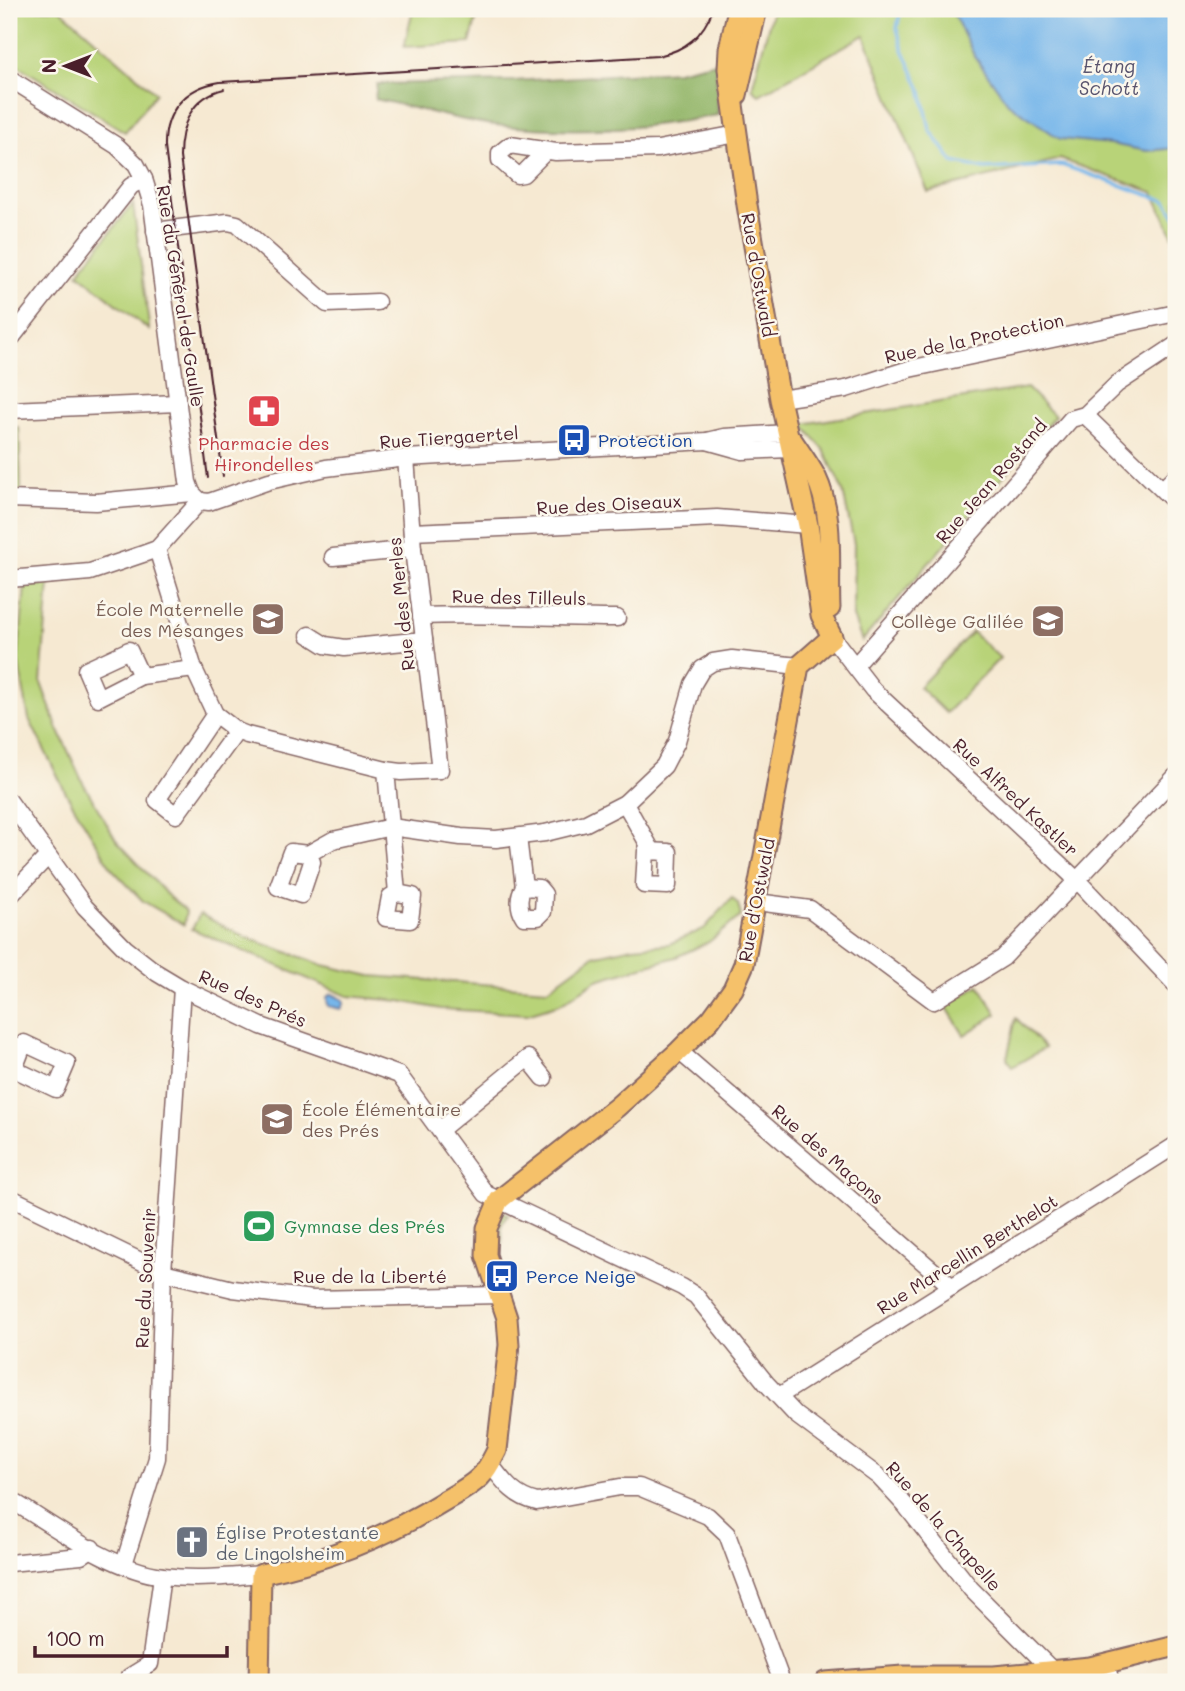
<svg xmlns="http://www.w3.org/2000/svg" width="1185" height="1691" font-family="Mali,sans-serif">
<rect width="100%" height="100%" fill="#fbf7ec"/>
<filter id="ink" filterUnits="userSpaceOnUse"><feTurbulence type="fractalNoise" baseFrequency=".0143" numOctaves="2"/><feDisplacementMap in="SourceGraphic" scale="14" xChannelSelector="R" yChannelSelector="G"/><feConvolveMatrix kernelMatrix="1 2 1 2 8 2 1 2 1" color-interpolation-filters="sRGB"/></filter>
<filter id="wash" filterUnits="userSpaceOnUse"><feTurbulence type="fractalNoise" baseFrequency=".00686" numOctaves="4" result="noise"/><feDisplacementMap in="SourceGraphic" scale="28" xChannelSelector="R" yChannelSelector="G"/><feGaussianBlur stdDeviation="1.57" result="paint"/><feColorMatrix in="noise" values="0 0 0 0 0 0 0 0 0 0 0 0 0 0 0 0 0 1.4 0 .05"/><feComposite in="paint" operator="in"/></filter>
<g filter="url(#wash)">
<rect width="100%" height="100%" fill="#f6e9d2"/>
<g fill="#b8d378" stroke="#817952" stroke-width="2">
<path d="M9,9L18,15V9H60L156,93L125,132L9,60Z"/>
<path d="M413,9H479L470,43L404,47Z"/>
<path d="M773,9H1176V243L1153,192L1060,159L928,192L864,35L759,95L752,88Z"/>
<path d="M133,204L149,325V330L78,273Z"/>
<path d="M1027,388L1055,416L862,641L853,617L854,544L843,491L824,450L802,424Z"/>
<path d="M15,427H19L21,489L19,493H9Z"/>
<path d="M49,584L41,683L58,729L82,781L116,840L170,898L186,911L184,925L143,901L112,869L66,793L29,719L18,660L25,586Z"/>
<path d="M972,632L1000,658L946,713L919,687Z"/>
<path d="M732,898L738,904L741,916L709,942L676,957L597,980L560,1004L527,1014L441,1009L400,1001L348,996L192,929L200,914L245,937L323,965L371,976L548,989L593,956L633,947L669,944L704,929Z"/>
<path d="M979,985L997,1014L964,1035L946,1006Z"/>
<path d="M1016,1018L1045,1048L1012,1067L1007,1058Z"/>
<path d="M503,1212L508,1214L501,1226C504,1238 502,1246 498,1257L494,1258L493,1236Z"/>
</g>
<path fill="#92b568" stroke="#6e6a4a" stroke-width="2" d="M716,62L718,115C645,130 569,133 495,125C457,121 413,107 375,99L377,84L513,81L677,71Z"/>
<g fill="#76b6ea" stroke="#606a8a" stroke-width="2">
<path d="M951,9H1176V148L1146,151L1111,144L1060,139L1008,103L975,57Z"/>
<path d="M332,994L344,1000V1004L341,1009L328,1006L327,997Z"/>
</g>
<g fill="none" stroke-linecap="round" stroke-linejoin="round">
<path stroke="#76b6ea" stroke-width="3.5" d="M901,9L897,28L902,47L922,92L930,130L953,162L985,169L1062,165L1166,201L1176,217"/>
</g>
</g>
<g filter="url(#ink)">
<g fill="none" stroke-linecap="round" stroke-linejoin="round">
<g stroke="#866665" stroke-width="19">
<g id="minor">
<path d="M9,78L117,146L136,164L144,179L152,205L188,482L192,493L200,501"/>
<path d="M546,151L523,174L517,175L500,160V153L510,145L556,152L658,149L737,134"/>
<path d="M155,231L228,222L237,224L327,304L377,302"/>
<path d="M9,341L131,186L144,179"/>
<path d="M780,399L846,389L909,369L1176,313"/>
<path d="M9,410L178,403"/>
<path d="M1085,415L1176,503"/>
<path d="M707,441L743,451L790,449"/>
<path d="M1163,489L1176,476"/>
<path d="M9,499L96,502L192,493"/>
<path d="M200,501L209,502L269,481L326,468L406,458L707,441L724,437L787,433"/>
<path d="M412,532L717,518L808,525"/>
<path d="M157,549L194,669L215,714L237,731L247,735L386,770L397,893"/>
<path d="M333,557L413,549"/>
<path d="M9,579L90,572L143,554L157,549L200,501"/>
<path d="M421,616C486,613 551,618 617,618"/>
<path d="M309,635L325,645L344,648L424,640"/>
<path d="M832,637L873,690L1078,881L1176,985"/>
<path d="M129,650L141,676L98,698L86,670Z"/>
<path d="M855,666L1071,419L1085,415L1117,384L1176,345"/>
<path d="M141,676L194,669"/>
<path d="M215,714L157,800L176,815L237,731"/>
<path d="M386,770L401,772L440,770L413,549L406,458"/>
<path d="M9,801L85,907L125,948L157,973L182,988L261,1026L399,1075L486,1194L682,1287L696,1296L766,1383L796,1415L879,1477L905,1505L971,1589L1052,1670"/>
<path d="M625,803L652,851"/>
<path d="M518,837L524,887"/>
<path d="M646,851L669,852L668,886L644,885Z"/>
<path d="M308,854L312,862L301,895L278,887L291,852L308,854L333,840L391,827L461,837L496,839L545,833L586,823L625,803L664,766L677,741L693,684L702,669L713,662L732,659L799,666"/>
<path d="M524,887L539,888L544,894L543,912L538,917H524C518,908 518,895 524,887Z"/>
<path d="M397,893L413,896L410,920L386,918L390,897Z"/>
<path d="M9,897L48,856"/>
<path d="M757,902L810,909L934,1001L1003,958L1176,776"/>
<path d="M24,1043L67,1063L56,1089L14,1069Z"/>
<path d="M679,1051L952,1287"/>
<path d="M440,1130L528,1058L544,1078"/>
<path d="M9,1197L163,1272L233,1289L312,1299L500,1295"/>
<path d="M779,1396L1176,1145"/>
<path d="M490,1464C504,1482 514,1497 537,1502L620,1487H639L708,1516L727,1534L782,1682"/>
<path d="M9,1499C53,1525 111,1570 163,1576C195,1580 228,1577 261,1574"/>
<path d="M9,1563L81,1556L92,1548"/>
<path d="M124,1564L157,1458L163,1272L182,988"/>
<path d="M1106,1664L1111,1682"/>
<path d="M129,1677L150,1664L162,1576"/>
</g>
</g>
<g stroke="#866665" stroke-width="23">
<g id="major">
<path d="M738,9L729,49L728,69L747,205L780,399L808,525L821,615L832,637"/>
<path d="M737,95L757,9"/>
<path d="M792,440C800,452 809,464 816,477C835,517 828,565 830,608"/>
<path d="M259,1682L261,1574C325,1561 388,1536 444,1501C456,1494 470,1487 480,1477C488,1469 492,1460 497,1450L509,1345L507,1318L486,1255L487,1228L499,1200L617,1107L679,1051L711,1019L733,989L744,964L799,666L832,637"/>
<path d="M825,1682L903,1676H994L1090,1667L1176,1646"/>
</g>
</g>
<use href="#minor" stroke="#fff" stroke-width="16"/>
<use href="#major" stroke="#f5c16b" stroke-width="19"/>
<g stroke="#4a1f2b" stroke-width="2">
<path d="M223,476L180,157C180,126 191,97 224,89"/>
<path d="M208,478L165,147C164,112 185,87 220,82L658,56C686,50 703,36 713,9"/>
</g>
</g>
</g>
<defs>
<g id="pharmacy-square" transform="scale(1.75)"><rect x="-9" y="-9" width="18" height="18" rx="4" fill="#e0444e" stroke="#fbf7ec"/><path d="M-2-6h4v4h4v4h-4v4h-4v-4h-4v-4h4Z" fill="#fff"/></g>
<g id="bus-square" transform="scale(1.75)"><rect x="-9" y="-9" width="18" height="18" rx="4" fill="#1a4fb4" stroke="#fbf7ec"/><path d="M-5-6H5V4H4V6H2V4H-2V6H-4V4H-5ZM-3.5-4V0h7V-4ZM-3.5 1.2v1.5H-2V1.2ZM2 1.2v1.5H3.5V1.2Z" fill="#fff"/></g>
<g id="school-square" transform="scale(1.75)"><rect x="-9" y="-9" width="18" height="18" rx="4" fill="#8d6e63" stroke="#fbf7ec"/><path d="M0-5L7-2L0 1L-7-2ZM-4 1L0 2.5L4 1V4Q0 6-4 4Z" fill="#fff"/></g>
<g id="stadium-square" transform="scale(1.75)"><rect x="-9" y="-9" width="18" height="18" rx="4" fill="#2e9e5b" stroke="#fbf7ec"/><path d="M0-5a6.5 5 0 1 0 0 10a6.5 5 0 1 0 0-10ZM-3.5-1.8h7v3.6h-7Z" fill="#fff"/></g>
<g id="church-square" transform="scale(1.75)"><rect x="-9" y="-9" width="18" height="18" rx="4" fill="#6b7280" stroke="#fbf7ec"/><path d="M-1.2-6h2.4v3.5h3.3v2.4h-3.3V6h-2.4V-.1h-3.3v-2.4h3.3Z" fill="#fff"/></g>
</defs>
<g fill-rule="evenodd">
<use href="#pharmacy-square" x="264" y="411"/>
<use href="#bus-square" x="574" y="440"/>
<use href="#school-square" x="268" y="619"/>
<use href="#school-square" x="1048" y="621"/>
<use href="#school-square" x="277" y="1119"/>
<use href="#stadium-square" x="259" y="1226"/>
<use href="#bus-square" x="502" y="1276"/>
<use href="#church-square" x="192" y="1542"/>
</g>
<g text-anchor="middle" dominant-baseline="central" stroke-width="5" stroke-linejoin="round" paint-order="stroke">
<g font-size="18" fill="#4a1f2b" stroke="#fbf7ec">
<text transform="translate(759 275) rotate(80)">Rue d'Ostwald</text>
<text transform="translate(181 296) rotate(81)">Rue du Général de Gaulle</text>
<text transform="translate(974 338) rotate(-12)">Rue de la Protection</text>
<text transform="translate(449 437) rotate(-4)">Rue Tiergaertel</text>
<text transform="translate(991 481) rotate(-49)">Rue Jean Rostand</text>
<text transform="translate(609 504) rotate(-3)">Rue des Oiseaux</text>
<text transform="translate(519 597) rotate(1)">Rue des Tilleuls</text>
<text transform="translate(401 604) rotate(-96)">Rue des Merles</text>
<text transform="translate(1016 797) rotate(43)">Rue Alfred Kastler</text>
<text transform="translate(756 900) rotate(-79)">Rue d'Ostwald</text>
<text transform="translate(253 998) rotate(24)">Rue des Prés</text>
<text transform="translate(828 1154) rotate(41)">Rue des Maçons</text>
<text transform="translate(967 1254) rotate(-32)">Rue Marcellin Berthelot</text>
<text x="370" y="1276">Rue de la Liberté</text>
<text transform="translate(145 1278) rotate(-87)">Rue du Souvenir</text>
<text transform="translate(944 1526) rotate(49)">Rue de la Chapelle</text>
</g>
<g font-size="18" fill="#164399" stroke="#fbf7ec" text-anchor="start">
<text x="598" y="440">Protection</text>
<text x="526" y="1276">Perce Neige</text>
</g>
<g font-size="18" fill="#be3a42" stroke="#fbf7ec">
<text x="264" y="443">Pharmacie des<tspan x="264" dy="21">Hirondelles</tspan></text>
</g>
<g font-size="18" fill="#785e54" stroke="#fbf7ec" text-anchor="end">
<text x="244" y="609">École Maternelle<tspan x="244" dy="21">des Mésanges</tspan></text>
<text x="1024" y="621">Collège Galilée</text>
<text x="302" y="1109" text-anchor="start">École Élémentaire<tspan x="302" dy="21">des Prés</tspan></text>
</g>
<g font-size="18" fill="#27864d" stroke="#fbf7ec" text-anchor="start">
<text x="284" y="1226">Gymnase des Prés</text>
</g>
<g font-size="18" fill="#5b616d" stroke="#fbf7ec" text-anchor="start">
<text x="216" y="1532">Église Protestante<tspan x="216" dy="21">de Lingolsheim</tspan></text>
</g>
<g font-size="19" font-style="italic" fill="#59546e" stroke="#fbf7ec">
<text x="1109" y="65">Étang<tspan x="1109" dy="22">Schott</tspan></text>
</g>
</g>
<rect width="1185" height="1691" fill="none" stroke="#fbf7ec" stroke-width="35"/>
<g transform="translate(66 66) rotate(270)" stroke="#fbf7ec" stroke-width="5" paint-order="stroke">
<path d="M0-5L12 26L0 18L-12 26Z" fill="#4a1f2b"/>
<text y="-10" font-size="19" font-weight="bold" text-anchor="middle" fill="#4a1f2b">N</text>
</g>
<path d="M35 1646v10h192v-10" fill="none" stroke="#4a1f2b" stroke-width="3.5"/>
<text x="46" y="1646" font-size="21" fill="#4a1f2b" stroke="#fbf7ec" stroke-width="5" paint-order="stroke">100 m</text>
</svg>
